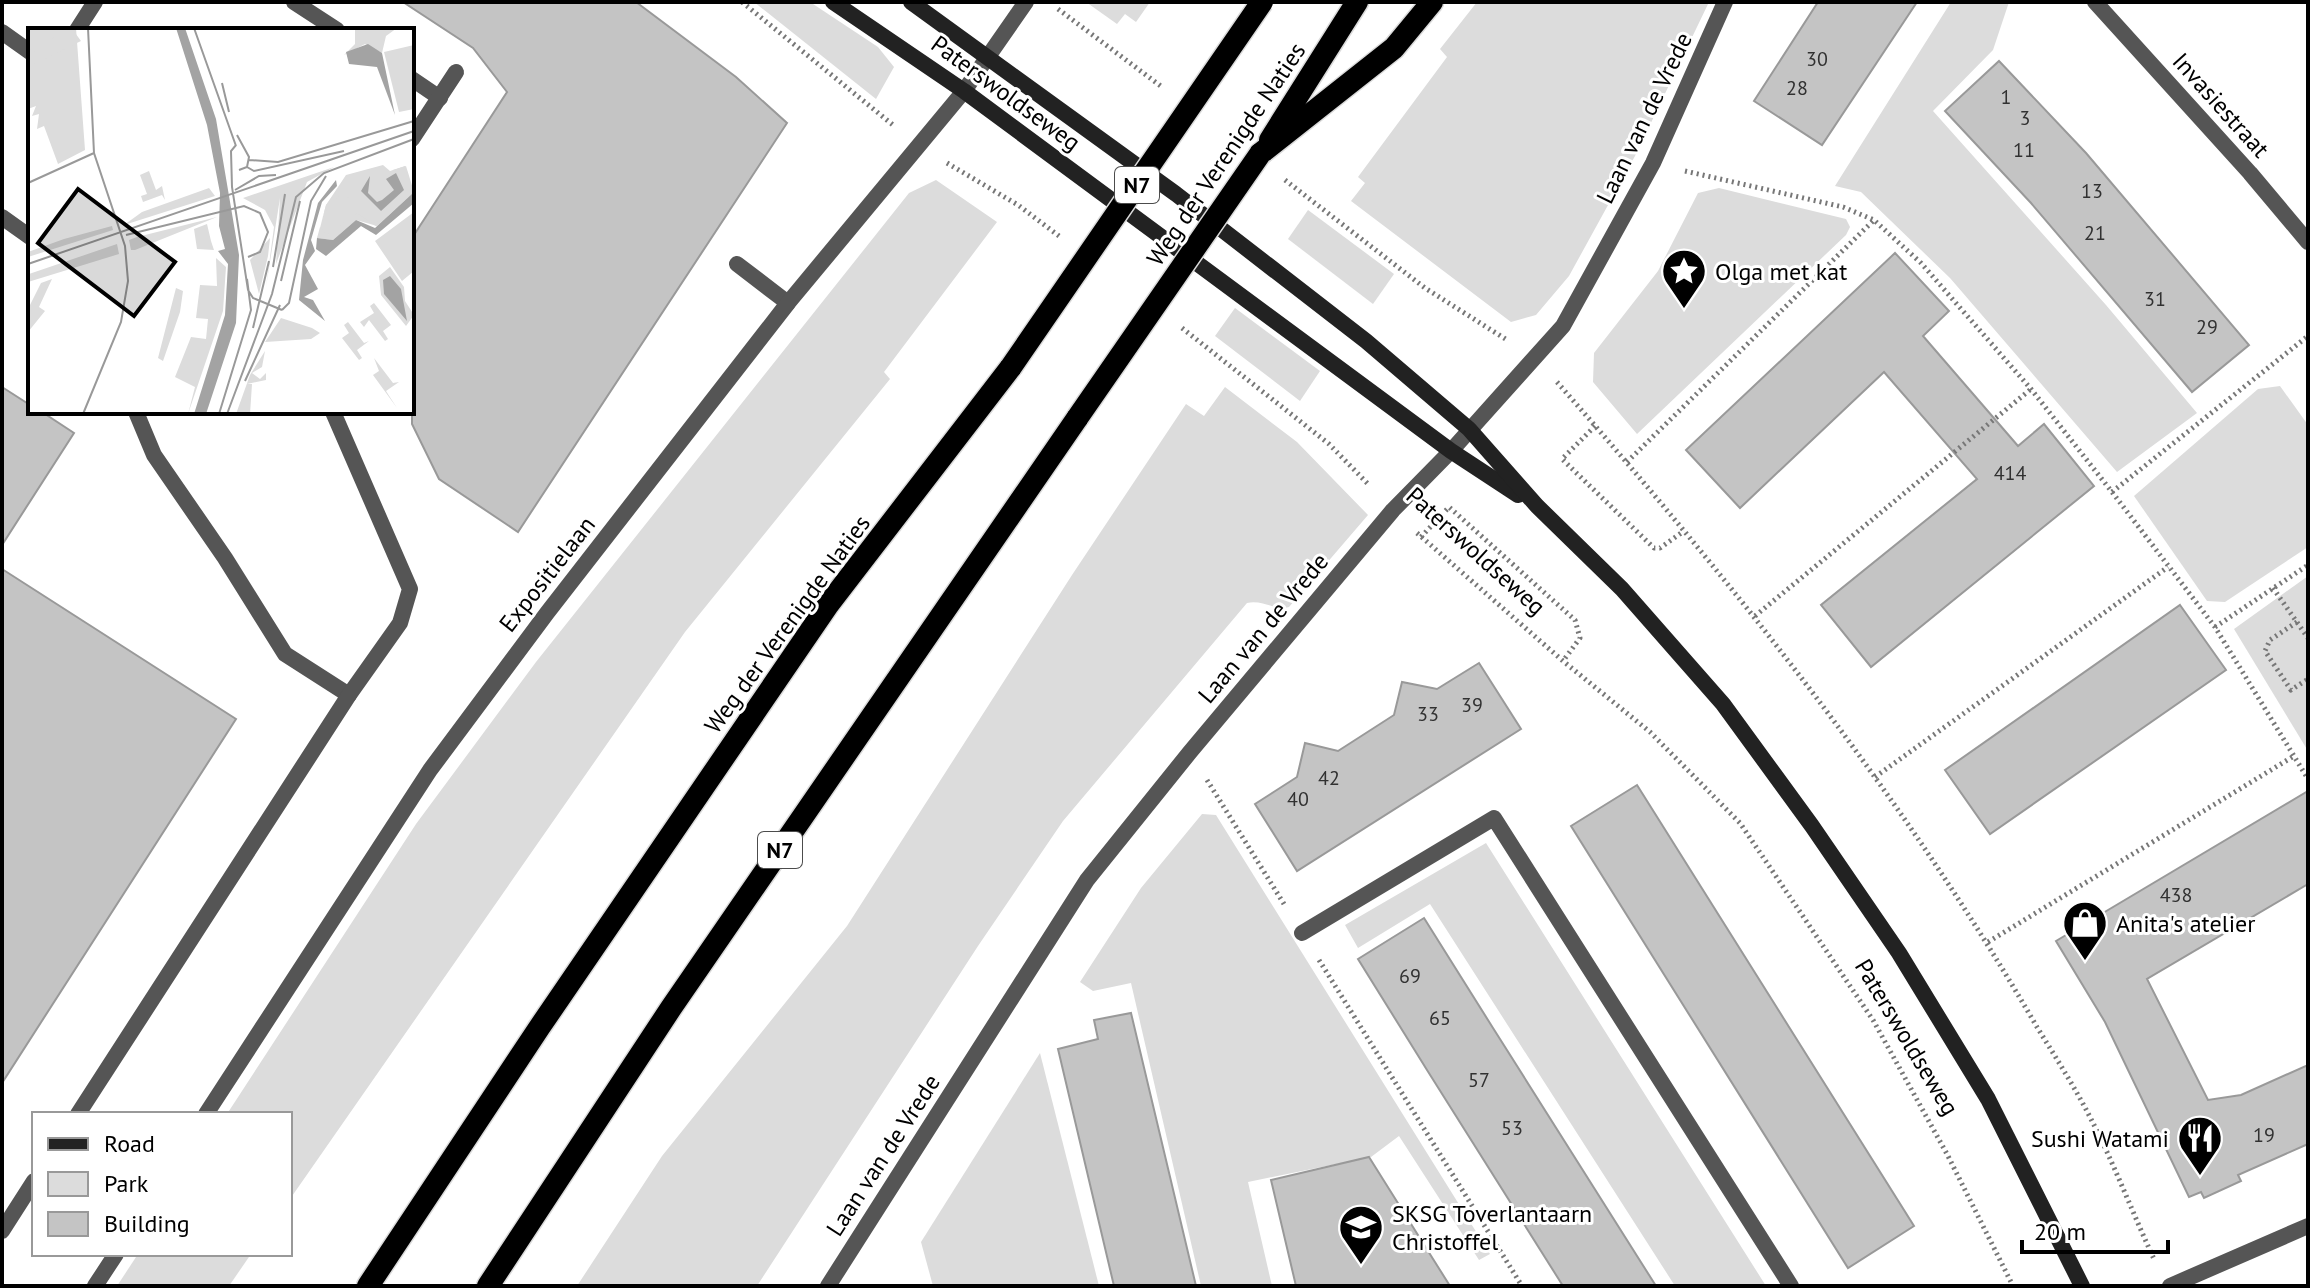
<svg xmlns="http://www.w3.org/2000/svg" width="2310" height="1288" font-family="'PT Sans',sans-serif">
<rect width="100%" height="100%" fill="#fff"/>
<g fill="#dcdcdc">
<path d="M754,2H810L878,47L894,67L876,99Z"/>
<path d="M1086,2H1150L1136,22L1125,14L1117,24Z"/>
<path d="M1477,2H1709L1635,156L1569,276L1536,315L1511,322L1351,201L1365,183L1358,177L1447,57L1440,49Z"/>
<path d="M1951,2H2009L1993,50L1933,111L2106,305L2197,413L2117,472L1950,278L1861,192L1835,186Z"/>
<path d="M936,180L997,222L884,372L890,379L685,632L290,1199V1114H227L416,824L536,662L909,193Z"/>
<path d="M1719,188L1846,219L1850,227L1846,235L1637,434L1593,382L1594,353L1658,271L1698,193Z"/>
<path d="M1308,210L1394,274L1373,304L1288,239Z"/>
<path d="M1235,308L1320,371L1300,401L1215,336Z"/>
<path d="M2280,386L2308,425V547L2225,602L2207,601L2134,496L2258,389Z"/>
<path d="M1225,387L1297,442L1368,515L1289,607C1275,611 1262,599 1247,603L1063,821L978,946L757,1286H577L662,1156L847,926L1072,575L1186,404L1204,416Z"/>
<path d="M2308,576V751L2234,629Z"/>
<path d="M1202,814L1216,815L1490,1254L1479,1260L1399,1136L1371,1157L1248,1182L1272,1286H1201L1131,983L1093,991L1080,982L1141,888Z"/>
<path d="M1486,843L1766,1286H1675L1430,904L1358,948L1345,925Z"/>
<path d="M1040,1053L1099,1286H933L921,1242Z"/>
<path d="M138,1254H251L229,1286H117Z"/>
</g>
<g fill="#c4c4c4" stroke="#999" stroke-width="2">
<path d="M403,2H636L736,77L787,123L518,532L439,479L412,424V238L507,92L473,48Z"/>
<path d="M1818,2H1917L1822,145L1754,101Z"/>
<path d="M1999,61L2086,153L2249,345L2192,392L2031,203L1945,111Z"/>
<path d="M1895,253L1949,311L1923,336L2018,446L2044,424L2094,486L1871,667L1821,605L1977,479L1884,372L1740,508L1686,450Z"/>
<path d="M2,387L30,405V412H42L74,433L2,545Z"/>
<path d="M2,569L236,719L2,1083Z"/>
<path d="M2180,605L2226,670L1990,834L1945,770Z"/>
<path d="M1479,663L1521,729L1297,871L1255,804L1297,777L1305,743L1338,751L1394,715L1402,682L1437,689Z"/>
<path d="M1637,785L1914,1226L1848,1268L1571,826Z"/>
<path d="M2308,791V884L2147,979L2208,1100L2241,1095L2308,1065V1144L2238,1175L2241,1181L2204,1198L2201,1192L2189,1197L2105,1022L2056,941Z"/>
<path d="M1424,918L1493,1028L1656,1286H1563L1427,1070L1358,959Z"/>
<path d="M1131,1013L1196,1286H1114L1058,1049L1098,1039L1094,1020Z"/>
<path d="M1369,1157L1450,1286H1296L1271,1180Z"/>
</g>
<g fill="none" stroke-linecap="round" stroke-linejoin="round">
<g stroke="#dbdbdb" stroke-width="25">
<g id="trunk">
<path d="M1270,140L1357,2"/>
<path d="M1260,154L1394,48L1432,2"/>
<path d="M368,1286L539,1028L828,605L1011,367"/>
<path d="M488,1286L671,1008L1078,417"/>
</g>
</g>
<g stroke="#777" stroke-width="5" stroke-dasharray="2 4" stroke-linecap="butt">
<path d="M742,2L893,125"/>
<path d="M1058,9L1162,87"/>
<path d="M947,163L1018,205L1059,236"/>
<path d="M1685,171L1843,207L1874,220"/>
<path d="M1285,180L1425,288L1507,340"/>
<path d="M1182,328L1329,444L1370,486"/>
<path d="M1557,382C1734,584 1902,794 2037,1027C2056,1058 2076,1089 2092,1121C2115,1166 2133,1214 2154,1259"/>
<path d="M1595,426L1562,459L1654,548H1660L1684,531"/>
<path d="M1627,462L1874,220L1921,263L2031,389L2112,492L2215,627L2308,779"/>
<path d="M2112,492L2308,336"/>
<path d="M1417,533L1563,661L1650,732L1740,823L1873,1020L1947,1154L2013,1286"/>
<path d="M1421,537L1449,507L1575,620L1580,638L1563,661"/>
<path d="M2273,588L2308,638"/>
<path d="M1755,616L2031,389"/>
<path d="M2297,622L2270,640L2265,651L2291,690L2308,679"/>
<path d="M2215,627L2308,565"/>
<path d="M1875,777L2168,567"/>
<path d="M1207,780L1284,904"/>
<path d="M1988,942L2294,756"/>
<path d="M1319,960L1522,1286"/>
</g>
<g stroke="#555" stroke-width="16">
<path d="M294,2L337,30"/>
<path d="M77,30L95,2"/>
<path d="M2,32L30,52"/>
<path d="M412,79L440,98"/>
<path d="M412,139L456,72"/>
<path d="M2,217L30,237"/>
<path d="M737,264L788,303"/>
<path d="M136,412L154,455L225,558L285,654L349,695"/>
<path d="M1302,933L1494,818L1791,1286"/>
<path d="M78,1114L349,695L400,623L410,589L333,412"/>
<path d="M2,1231L34,1181"/>
</g>
<g stroke="#555" stroke-width="16">
<path d="M2095,2L2250,173L2308,242"/>
<path d="M206,1114L430,770L547,613L788,303L964,91L1026,2"/>
<path d="M95,1286L116,1254"/>
<path d="M828,1286L1087,880L1190,752L1393,510L1451,451L1563,326L1653,163L1725,2"/>
<path d="M2170,1286L2308,1226"/>
</g>
<g stroke="#222" stroke-width="16">
<path d="M833,2L964,91L1451,451L1518,495"/>
<path d="M911,2L1176,194L1366,341L1469,429L1537,506L1622,589L1723,704L1812,826L1899,953L1988,1099L2082,1286"/>
</g>
<use href="#trunk" stroke="#000" stroke-width="22"/>
<g stroke="#dbdbdb" stroke-width="25" stroke-linecap="butt">
<g id="trunk-bridge">
<path d="M1011,367L1262,2"/>
<path d="M1078,417L1260,154"/>
</g>
</g>
<use href="#trunk-bridge" stroke="#000" stroke-width="22"/>
</g>
<defs>
<g id="sight-pin" transform="scale(2.3)"><path d="M0 17L-7.5 6A9.5 9.5 0 1 1 7.5 6Z" fill="#000" stroke="#fff"/><path d="M0-6L1.8-2.2L6-1.7L2.9 1.2L3.7 5.4L0 3.3L-3.7 5.4L-2.9 1.2L-6-1.7L-1.8-2.2Z" fill="#fff"/></g>
<g id="shop-pin" transform="scale(2.3)"><path d="M0 17L-7.5 6A9.5 9.5 0 1 1 7.5 6Z" fill="#000" stroke="#fff"/><path d="M-5-2.5h2.3a2.7 3.5 0 0 1 5.4 0H5L5.5 6h-11ZM-1.5-2.5h3a1.5 2.3 0 0 0-3 0Z" fill="#fff"/></g>
<g id="restaurant-pin" transform="scale(2.3)"><path d="M0 17L-7.5 6A9.5 9.5 0 1 1 7.5 6Z" fill="#000" stroke="#fff"/><path d="M-5-6h1v4h1v-4h1v4h1v-4h1v5L-1.5 .5V6h-2V.5L-5-1ZM5-6V6H3V1.5H1.5Q1.5-4 5-6Z" fill="#fff"/></g>
<g id="school-pin" transform="scale(2.3)"><path d="M0 17L-7.5 6A9.5 9.5 0 1 1 7.5 6Z" fill="#000" stroke="#fff"/><path d="M0-5L7-2L0 1L-7-2ZM-4 1L0 2.5L4 1V4Q0 6-4 4Z" fill="#fff"/></g>
</defs>
<g fill-rule="evenodd">
<use href="#sight-pin" x="1684" y="271"/>
<use href="#shop-pin" x="2085" y="923"/>
<use href="#restaurant-pin" x="2200" y="1138"/>
<use href="#school-pin" x="1361" y="1227"/>
</g>
<g text-anchor="middle" dominant-baseline="central" stroke-width="6" stroke-linejoin="round" paint-order="stroke">
<g font-size="20" fill="#313131">
<text x="1817" y="59">30</text>
<text x="1797" y="88">28</text>
<text x="2006" y="97">1</text>
<text x="2025" y="118">3</text>
<text x="2024" y="150">11</text>
<text x="2092" y="191">13</text>
<text x="2095" y="233">21</text>
<text x="2155" y="299">31</text>
<text x="2207" y="327">29</text>
<text x="2010" y="473">414</text>
<text x="1472" y="705">39</text>
<text x="1428" y="714">33</text>
<text x="1329" y="778">42</text>
<text x="1298" y="799">40</text>
<text x="2176" y="895">438</text>
<text x="1410" y="976">69</text>
<text x="1440" y="1018">65</text>
<text x="1479" y="1080">57</text>
<text x="1512" y="1128">53</text>
<text x="2264" y="1135">19</text>
</g>
<g fill="#fff" stroke="#4c4c4c" stroke-width="2">
<rect x="1115" y="167" width="44" height="36" rx="6"/>
<rect x="758" y="832" width="44" height="36" rx="6"/>
</g>
<g font-size="22" font-weight="bold" fill="#000">
<text x="1137" y="185">N7</text>
<text x="780" y="850">N7</text>
</g>
<g font-size="24" fill="#000" stroke="#fff">
<text transform="translate(1006 93) rotate(36)">Paterswoldseweg</text>
<text transform="translate(2221 105) rotate(48)">Invasiestraat</text>
<text transform="translate(1644 118) rotate(-64)">Laan van de Vrede</text>
<text transform="translate(1226 154) rotate(-56)">Weg der Verenigde Naties</text>
<text transform="translate(1476 551) rotate(42)">Paterswoldseweg</text>
<text transform="translate(547 574) rotate(-52)">Expositielaan</text>
<text transform="translate(787 624) rotate(-54)">Weg der Verenigde Naties</text>
<text transform="translate(1263 628) rotate(-50)">Laan van de Vrede</text>
<text transform="translate(1907 1037) rotate(59)">Paterswoldseweg</text>
<text transform="translate(883 1155) rotate(-57)">Laan van de Vrede</text>
</g>
<g font-size="24" fill="#000" stroke="#fff" text-anchor="start">
<text x="1715" y="271">Olga met kat</text>
<text x="2116" y="923">Anita's atelier</text>
<text x="2169" y="1138" text-anchor="end">Sushi Watami</text>
<text x="1392" y="1213">SKSG Toverlantaarn<tspan x="1392" dy="28">Christoffel</tspan></text>
</g>
</g>
<g transform="translate(28 28)">
<rect width="386" height="386" fill="#fff"/>
<path d="M0,0H48L57,122L30,136L16,98L9,101L11,86L4,88L8,78L0,81ZM327,0H369L358,8L354,25L337,16L316,27L327,16ZM355,137L362,143L377,138L384,164L348,198L332,189L298,208L292,200L298,177L318,147ZM306,139L279,154L248,236L252,170L238,259L246,199L237,182L215,170ZM121,143L128,162L134,158L137,172L134,167L115,174L113,168L119,166L112,147ZM181,160L187,168L96,197L114,184ZM386,184V243L374,253L347,213ZM189,189L107,222H103L101,212L109,209ZM179,196L183,213L186,222L169,221L166,201ZM84,198L85,202L0,229V224L36,211ZM242,210L240,228L231,266L222,232ZM89,216L91,226L0,254L1,246ZM188,230L198,239L195,283L160,386L167,359L147,349L163,309L178,311L180,291L168,290L172,257L189,258ZM362,239L376,259L377,273L386,287L378,298L353,267L351,248ZM24,251L11,279L17,283L0,304V281L13,255ZM148,260L155,263L152,284L135,333L130,330ZM346,275L363,297L355,303L360,311L357,313L341,292L336,299L332,294L346,285L342,278ZM253,290L284,300L292,305L283,311L237,314ZM320,294L336,315L341,313L329,322L334,330L331,332L314,310L321,305L316,297ZM237,323L234,339L224,345L232,351L238,345V352L219,356H224L222,386H208L222,347ZM346,330L365,355L371,354L358,363L369,380L345,347L351,343Z" fill="#dcdcdc"/>
<path d="M45,2L53,13L0,39V20L9,25L23,11ZM378,138L386,164L349,198L328,192L305,212L289,210L298,177L313,158L325,170L311,168L296,185L292,199L299,207L329,185L344,195L350,193L380,163L375,143L365,142Z" fill="#dcdcdc"/>
<path d="M386,17V81L371,84L356,24Z" fill="#dcdcdc"/>
<path d="M148,0H157L188,91L211,227L208,295L178,386H166L197,287L200,236L190,223L197,221L191,198L192,165L179,97ZM340,16L354,25L367,87L349,39L321,36L318,24ZM368,145L376,162L353,183L333,163L342,148L340,165L349,174L354,172L366,162L358,151ZM308,152L309,158L294,174L283,212L287,223L277,237L290,261L276,269L285,272L297,293L271,272L275,232L290,175ZM386,164V175L348,207L333,198L298,228L288,221L289,210L305,212L328,192L347,200ZM362,248L373,261L379,293L356,266L355,252Z" fill="#a3a3a3"/>
<path fill="none" stroke="#999" stroke-width="2" d="M166,0L208,118M194,55L201,84M209,107L221,129L219,139L211,142M208,117L203,123L204,159L220,262L225,270L254,282M221,132L250,134L386,93M219,139L226,143L316,123M0,155L66,125M207,162L231,148L248,147M98,207L216,178L232,185L240,204L232,224L220,229M0,236L386,103M245,239L257,166M253,253L272,173M254,282L261,275L283,173L298,148M225,300L241,233M217,353L252,277M55,386L93,294L100,253L97,218L66,125L60,0M191,386L223,282L219,251M199,386L244,266L268,169L296,145L386,111"/>
<path fill="#000" fill-opacity="0.15" stroke="#000" stroke-width="4" d="M50,161L147,234L106,288L10,215Z"/>
<rect width="386" height="386" fill="none" stroke="#000" stroke-width="4"/>
</g>
<rect width="2310" height="1288" fill="none" stroke="#000000" stroke-width="8"/>
<rect x="32" y="1112" width="260" height="144" fill="#ffffff" stroke="#999999" stroke-width="2"/>
<rect x="48" y="1138" width="40" height="12" fill="#222222" stroke="#999999" stroke-width="2"/>
<text x="104" y="1152" font-size="24" fill="#000000">Road</text>
<rect x="48" y="1172" width="40" height="24" fill="#dcdcdc" stroke="#999999" stroke-width="2"/>
<text x="104" y="1192" font-size="24" fill="#000000">Park</text>
<rect x="48" y="1212" width="40" height="24" fill="#c4c4c4" stroke="#999999" stroke-width="2"/>
<text x="104" y="1232" font-size="24" fill="#000000">Building</text>
<path d="M2022 1240v12h146v-12" fill="none" stroke="#000000" stroke-width="4"/>
<text x="2034" y="1240" font-size="24" fill="#000000" stroke="#ffffff" stroke-width="6" paint-order="stroke">20 m</text>
</svg>
